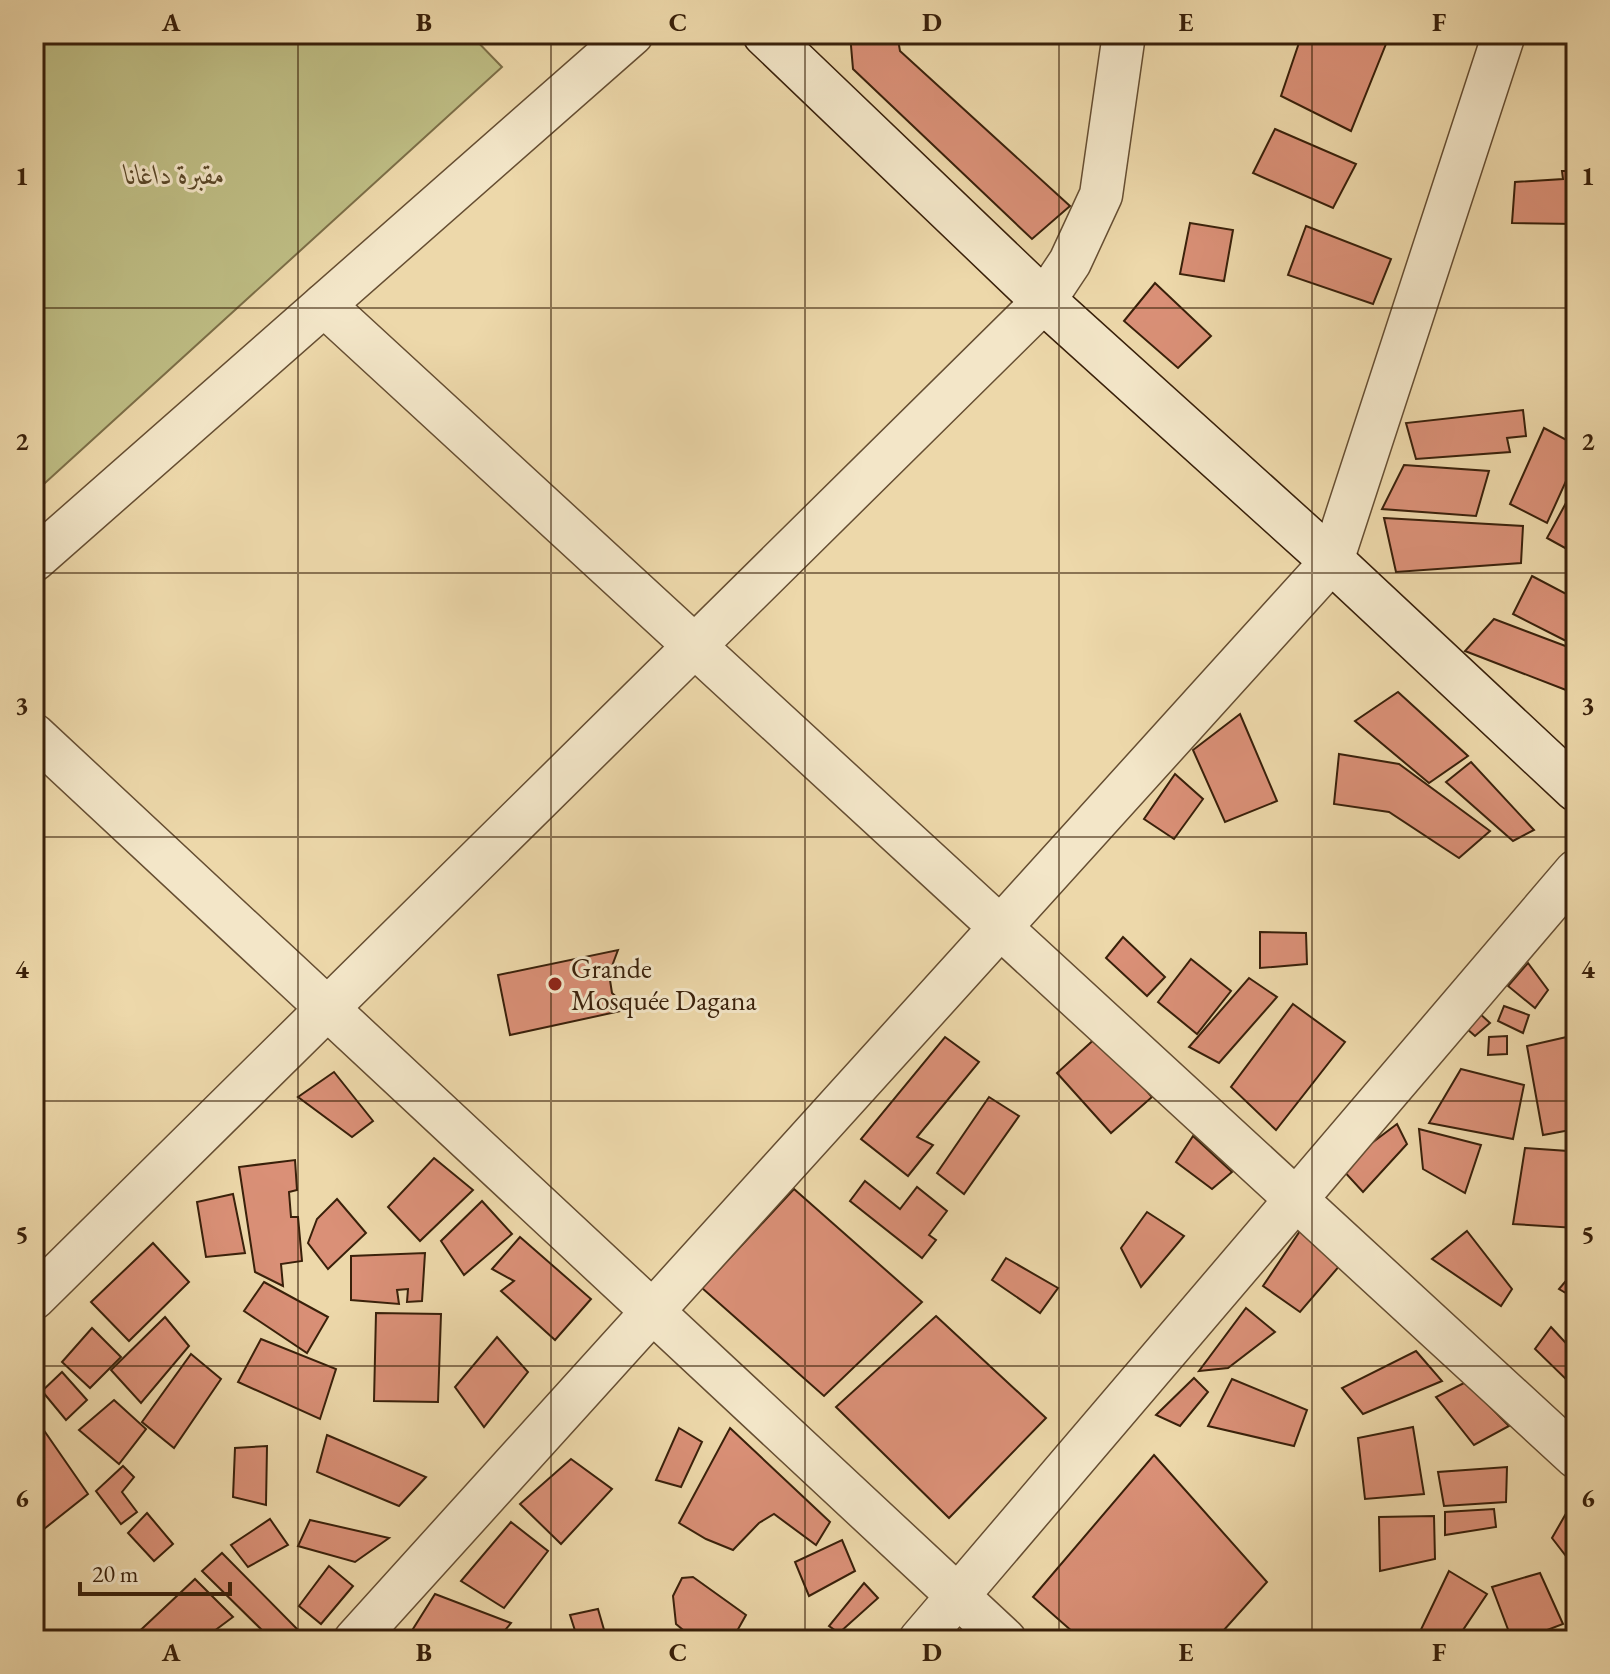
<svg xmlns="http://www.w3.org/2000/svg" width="1610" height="1674" font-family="'EB Garamond',Amiri,serif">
<rect width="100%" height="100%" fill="#edd8aa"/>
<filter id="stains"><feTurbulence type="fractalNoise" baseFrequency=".0025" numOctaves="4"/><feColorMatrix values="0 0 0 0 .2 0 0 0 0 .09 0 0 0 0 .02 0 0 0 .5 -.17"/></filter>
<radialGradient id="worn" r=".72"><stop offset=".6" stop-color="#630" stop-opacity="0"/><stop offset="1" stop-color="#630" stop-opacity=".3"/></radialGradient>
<path fill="#bebd84" stroke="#7c6e47" stroke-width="2" d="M34,34H470L502,67L34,493Z"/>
<g fill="#da9077" stroke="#39200a" stroke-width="2">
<path d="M850,34H897L900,51L1070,206L1032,239L853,69Z"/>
<path d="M1302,34H1390L1351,131L1281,96Z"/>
<path d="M1275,129L1356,164L1333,208L1253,173Z"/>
<path d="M1562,171H1576V224L1512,223L1515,182L1563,179Z"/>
<path d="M1190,223L1233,230L1224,281L1180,274Z"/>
<path d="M1306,226L1391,259L1373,304L1288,275Z"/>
<path d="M1155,283L1211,336L1178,368L1124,321Z"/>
<path d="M1523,410L1526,436L1507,438L1510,452L1416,459L1406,423Z"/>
<path d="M1544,428L1576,445V459L1547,523L1510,504Z"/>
<path d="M1404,465L1489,471L1476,516L1382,509Z"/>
<path d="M1573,490L1576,491V554L1547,538Z"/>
<path d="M1384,518L1523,526L1521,563L1396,572Z"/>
<path d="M1532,576L1576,599V646L1513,614Z"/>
<path d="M1494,619L1576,650V679L1566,690L1465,651Z"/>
<path d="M1398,692L1468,756L1429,783L1355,721Z"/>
<path d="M1240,714L1277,801L1225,822L1193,750Z"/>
<path d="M1339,754L1399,764L1490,831L1459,858L1389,812L1334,804Z"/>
<path d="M1471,762L1534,830L1513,841L1446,782Z"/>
<path d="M1175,774L1203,799L1174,839L1144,819Z"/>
<path d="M1260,932L1306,933L1307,964L1260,968Z"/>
<path d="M1123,937L1165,977L1147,996L1106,958Z"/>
<path d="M618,950L609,974L612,993L630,1009L510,1035L498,975Z"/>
<path d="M1191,959L1231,991L1197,1034L1158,1002Z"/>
<path d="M1528,963L1548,990L1535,1008L1508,986Z"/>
<path d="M1249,978L1277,997L1219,1063L1189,1047Z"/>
<path d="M1293,1004L1345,1042L1276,1130L1231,1087Z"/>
<path d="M1504,1006L1529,1015L1523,1033L1498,1021Z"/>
<path d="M1478,1012L1490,1023L1475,1036L1466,1028Z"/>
<path d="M1098,1036L1152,1097L1111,1133L1057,1073Z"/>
<path d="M1507,1036V1054L1488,1055L1489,1037Z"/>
<path d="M1571,1036L1576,1065V1129L1543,1135L1527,1046Z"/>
<path d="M945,1037L979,1062L917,1137L933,1145L908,1176L861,1139Z"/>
<path d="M1461,1069L1524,1085L1513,1139L1429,1123Z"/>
<path d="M334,1072L373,1121L352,1137L298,1097Z"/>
<path d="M989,1097L1019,1116L964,1194L937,1173Z"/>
<path d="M1397,1124L1407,1144L1363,1192L1340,1167Z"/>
<path d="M1419,1129L1481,1145L1465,1193L1423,1169Z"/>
<path d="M1193,1136L1232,1172L1212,1189L1176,1162Z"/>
<path d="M1525,1148L1568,1151L1576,1192V1228L1513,1224Z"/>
<path d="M434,1158L473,1190L420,1241L388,1207Z"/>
<path d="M295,1160L297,1190L289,1192L291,1217H298L302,1261L281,1264L283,1286L255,1272L239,1167Z"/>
<path d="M865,1181L900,1209L917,1187L947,1211L929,1235L936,1240L922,1258L850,1201Z"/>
<path d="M794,1189L922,1302L824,1396L702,1288Z"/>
<path d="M233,1194L245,1253L206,1257L197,1202Z"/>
<path d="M337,1199L366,1233L328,1269L308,1243L317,1219Z"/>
<path d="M482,1201L512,1234L464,1275L441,1241Z"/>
<path d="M1147,1212L1184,1236L1141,1287L1121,1248Z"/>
<path d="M1300,1231L1341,1264L1300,1312L1263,1286Z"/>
<path d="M1467,1231L1512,1289L1501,1306L1432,1259Z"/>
<path d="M520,1237L591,1299L555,1340L501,1291L514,1281L492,1269Z"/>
<path d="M153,1243L189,1282L129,1341L91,1302Z"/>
<path d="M425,1253L422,1301L407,1302L408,1289L397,1290L399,1304L351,1300V1256Z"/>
<path d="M1006,1258L1058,1288L1040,1313L992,1280Z"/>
<path d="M1576,1269V1299L1559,1289Z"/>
<path d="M264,1282L328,1317L307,1353L244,1311Z"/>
<path d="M1246,1308L1275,1332L1228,1368L1199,1371Z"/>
<path d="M376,1313L441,1314L438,1402L374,1401Z"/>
<path d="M936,1316L1046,1418L949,1518L836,1407Z"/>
<path d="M165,1317L189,1346L141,1403L111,1370Z"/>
<path d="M1551,1327L1576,1354V1389L1535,1349Z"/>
<path d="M92,1328L121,1357L90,1388L62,1362Z"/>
<path d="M497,1337L528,1372L484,1427L455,1387Z"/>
<path d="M261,1339L336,1369L320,1419L238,1382Z"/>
<path d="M1416,1351L1442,1381L1363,1414L1342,1388Z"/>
<path d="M191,1354L221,1379L174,1448L142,1422Z"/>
<path d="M62,1372L87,1400L66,1420L42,1391Z"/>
<path d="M1194,1378L1208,1392L1180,1426L1156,1415Z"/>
<path d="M1232,1379L1307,1410L1294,1446L1208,1426Z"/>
<path d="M1466,1382L1509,1426L1474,1445L1436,1397Z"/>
<path d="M114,1400L146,1429L119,1464L79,1430Z"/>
<path d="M34,1416L88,1494L34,1537Z"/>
<path d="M1413,1427L1424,1494L1365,1499L1358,1438Z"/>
<path d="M679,1428L702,1442L681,1487L656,1480Z"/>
<path d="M730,1428L830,1522L816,1545L774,1514L759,1523L733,1550L706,1539L679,1523Z"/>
<path d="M327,1435L426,1477L399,1506L317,1472Z"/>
<path d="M267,1446L266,1505L233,1497L235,1448Z"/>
<path d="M1154,1455L1267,1582L1215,1640H1082L1033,1597Z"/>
<path d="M571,1459L612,1489L561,1544L520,1504Z"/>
<path d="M123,1466L134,1477L122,1492L137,1512L121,1524L96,1491Z"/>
<path d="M1507,1467L1506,1502L1444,1506L1438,1472Z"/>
<path d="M1576,1496V1569L1552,1538Z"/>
<path d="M1494,1509L1496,1527L1445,1535V1512Z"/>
<path d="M147,1513L173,1544L154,1561L128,1533Z"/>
<path d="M1434,1516L1435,1559L1380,1571L1379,1517Z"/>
<path d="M270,1519L288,1545L248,1567L231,1545Z"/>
<path d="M310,1520L389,1538L355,1562L298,1546Z"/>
<path d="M511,1522L548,1551L504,1608L461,1581Z"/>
<path d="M842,1540L855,1571L809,1596L795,1562Z"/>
<path d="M222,1553L303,1635L298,1640H272L202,1571Z"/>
<path d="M329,1566L353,1586L321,1624L299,1606Z"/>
<path d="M1449,1571L1487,1594L1459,1636L1466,1640H1416Z"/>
<path d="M1540,1573L1563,1624L1521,1640H1512L1492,1587Z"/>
<path d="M693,1577L746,1615L732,1640H695L676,1624L673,1596L682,1578Z"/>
<path d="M195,1579L233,1617L202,1640H130Z"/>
<path d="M864,1583L878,1598L839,1633L829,1626Z"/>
<path d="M435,1594L511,1623L497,1640H406Z"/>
<path d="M598,1609L607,1640H578L570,1615Z"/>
</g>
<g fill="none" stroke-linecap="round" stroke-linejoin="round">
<g stroke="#664e32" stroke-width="45">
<g id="street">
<path d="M324,305L1576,1457"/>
<path d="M34,560L632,34"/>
<path d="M34,735L1005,1640"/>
<path d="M34,1298L1044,301L1070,262L1101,195L1124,34"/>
<path d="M355,1640L1332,561L1504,34"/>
<path d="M920,1640L1576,871"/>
</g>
</g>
<g stroke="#39200a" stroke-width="47">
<path id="secondary" d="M765,34L1044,301L1332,561L1576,789"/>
</g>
<use href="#street" stroke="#f3e6c8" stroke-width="42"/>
<use href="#secondary" stroke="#f3e6c8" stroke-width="44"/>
</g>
<path fill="none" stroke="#39200a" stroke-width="2" stroke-opacity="0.55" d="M298,34V1640M551,34V1640M805,34V1640M1059,34V1640M1312,34V1640M34,308H1576M34,573H1576M34,837H1576M34,1101H1576M34,1366H1576"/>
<circle fill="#8f2418" stroke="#f3e6c8" stroke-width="3" cx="555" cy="984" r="8"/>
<g text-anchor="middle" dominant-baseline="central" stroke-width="6" stroke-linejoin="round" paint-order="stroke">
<g font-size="28" font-style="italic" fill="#5a4728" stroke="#f3e6c8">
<text x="175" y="174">مقبرة داغانا</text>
</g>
<g font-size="28" fill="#39200a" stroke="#f3e6c8" text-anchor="start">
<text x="571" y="968">Grande<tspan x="571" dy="32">Mosquée Dagana</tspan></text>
</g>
</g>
<rect width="1610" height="1674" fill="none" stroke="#edd8aa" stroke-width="88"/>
<path d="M80 1582v12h150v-12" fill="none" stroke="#39200a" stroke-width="4"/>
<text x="92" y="1582" font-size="24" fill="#39200a" stroke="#f3e6c8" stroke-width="6" paint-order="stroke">20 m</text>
<rect x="44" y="44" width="1522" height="1586" fill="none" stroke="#39200a" stroke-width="3"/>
<g font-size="26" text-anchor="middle" font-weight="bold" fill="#39200a">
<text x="171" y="31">A</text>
<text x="424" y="31">B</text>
<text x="678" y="31">C</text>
<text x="932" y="31">D</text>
<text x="1186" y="31">E</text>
<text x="1439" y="31">F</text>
<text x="22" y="185">1</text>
<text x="1588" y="185">1</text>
<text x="22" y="450">2</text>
<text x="1588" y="450">2</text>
<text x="22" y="714">3</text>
<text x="1588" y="714">3</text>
<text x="22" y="978">4</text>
<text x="1588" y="978">4</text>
<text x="22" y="1243">5</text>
<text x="1588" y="1243">5</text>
<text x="22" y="1507">6</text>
<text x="1588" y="1507">6</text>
<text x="171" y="1661">A</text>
<text x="424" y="1661">B</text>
<text x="678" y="1661">C</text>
<text x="932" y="1661">D</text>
<text x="1186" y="1661">E</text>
<text x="1439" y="1661">F</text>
</g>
<rect width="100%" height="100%" filter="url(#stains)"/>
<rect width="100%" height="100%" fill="url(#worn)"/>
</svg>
